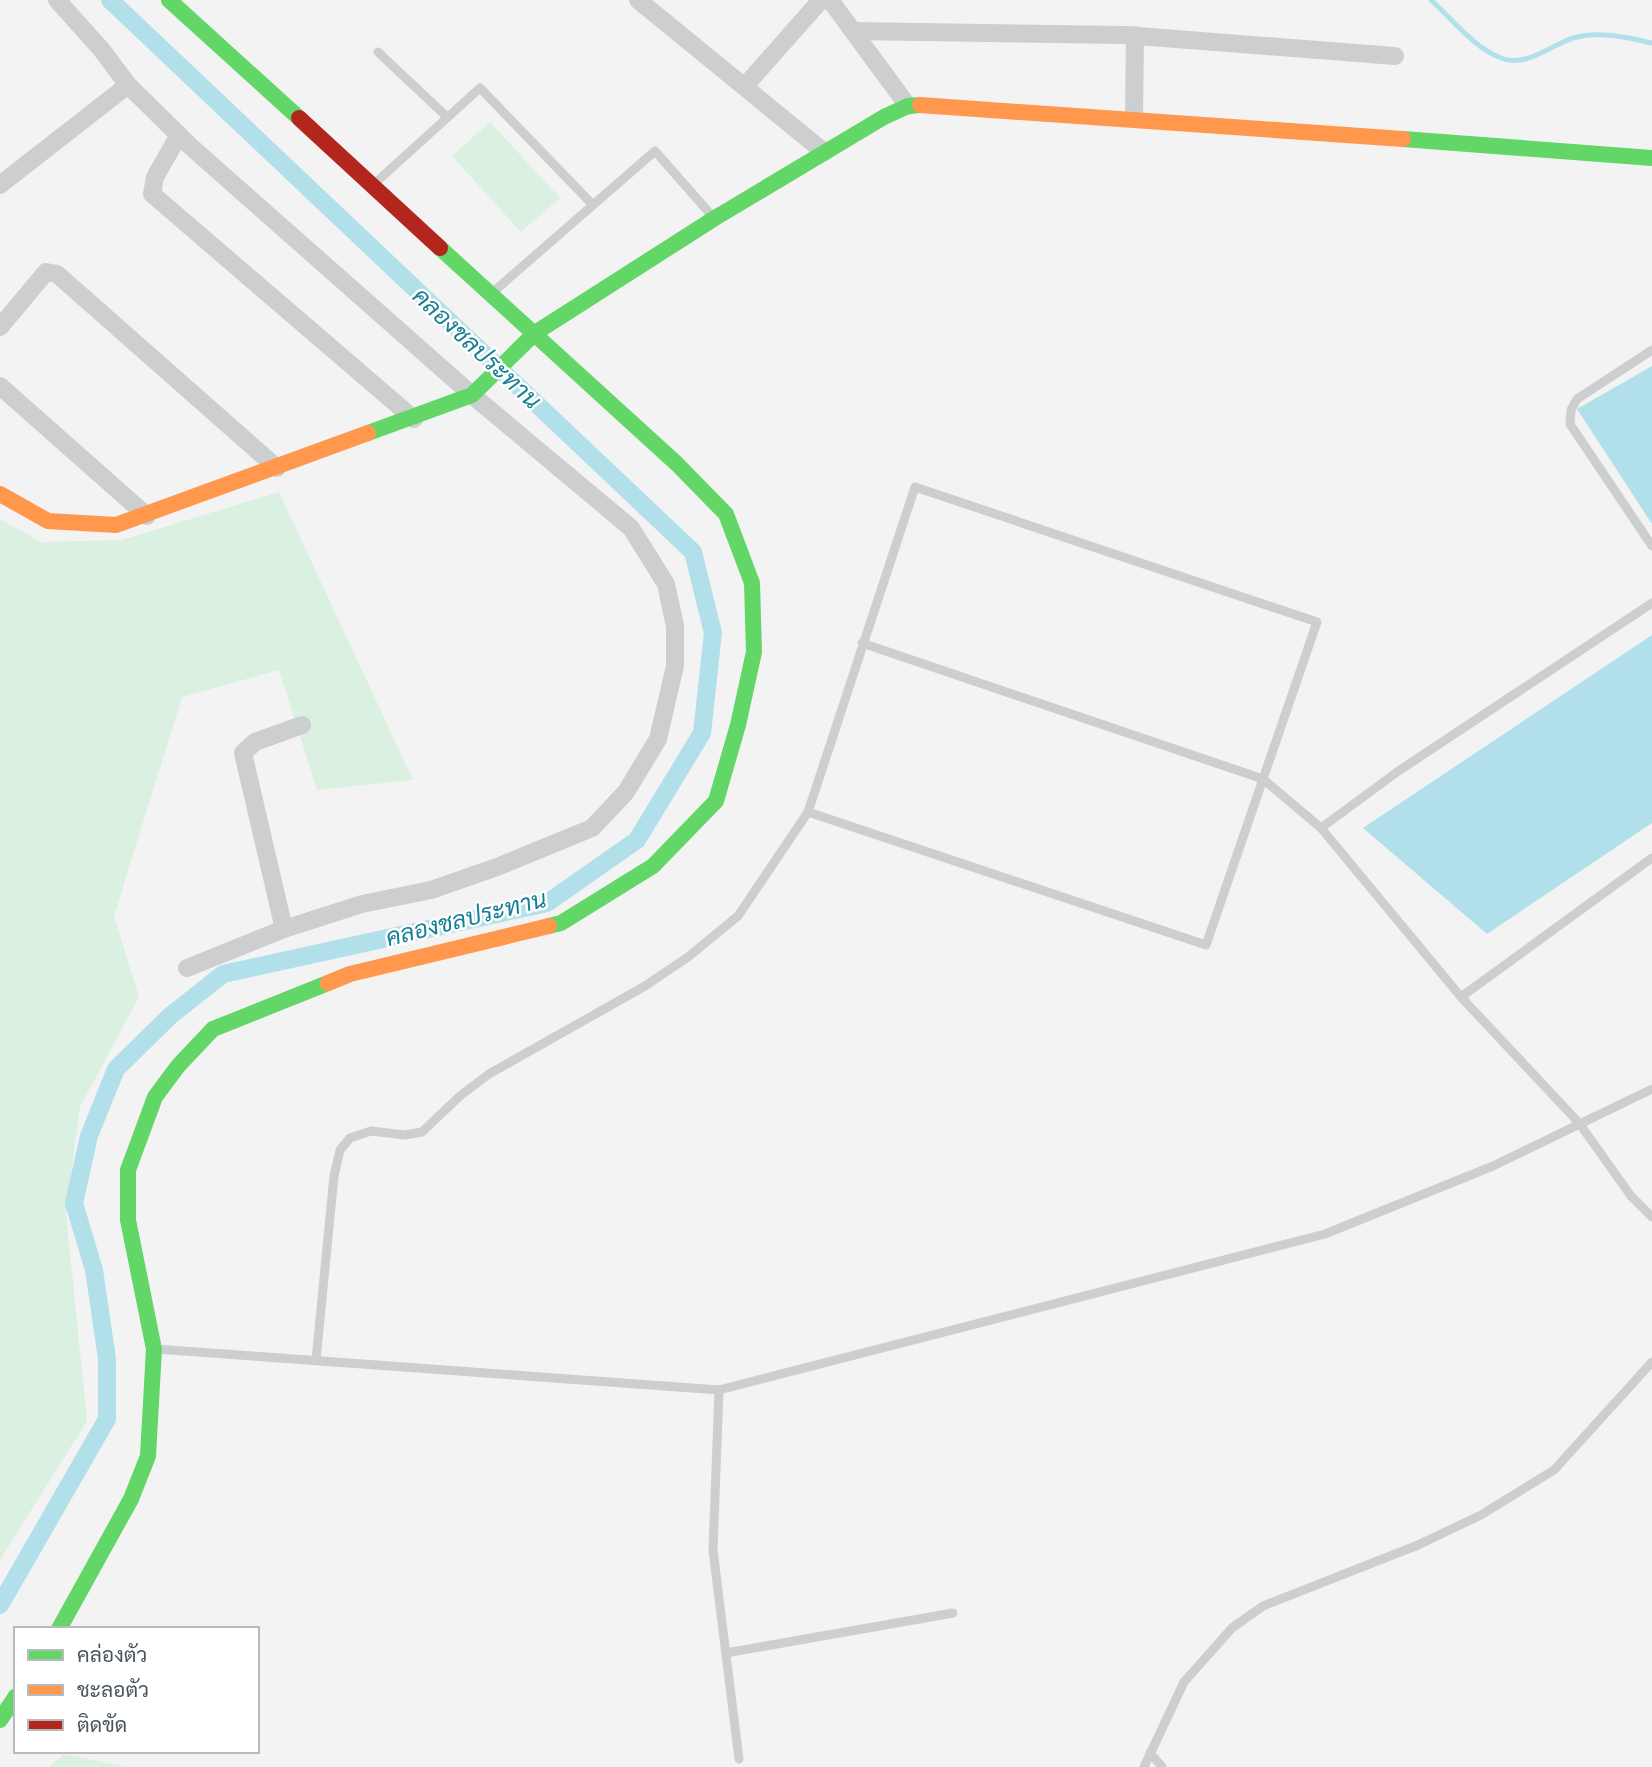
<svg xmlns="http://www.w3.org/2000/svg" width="1652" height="1767" font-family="Raleway,Sarabun,sans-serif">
<rect width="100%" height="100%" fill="#f3f3f3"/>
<g fill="#daf0e1">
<path d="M490,122L560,198L521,232L452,156Z"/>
<path d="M279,492L413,780L317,790L279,670L182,697L114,916L139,997L80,1107L66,1213L87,1421L0,1560V519L41,542L122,540Z"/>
<path d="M64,1754L128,1767H49Z"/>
</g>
<g fill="#b2e0ea">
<path d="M1652,366V524L1577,409Z"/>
<path d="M1652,635V823L1487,934L1363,828Z"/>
</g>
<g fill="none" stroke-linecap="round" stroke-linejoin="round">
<path stroke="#b2e0ea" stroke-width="5" d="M1431,0C1452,19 1474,48 1501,58C1527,69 1554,42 1577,37C1601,31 1629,38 1652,43"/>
<path stroke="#b2e0ea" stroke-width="18" d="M0,1605L107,1419V1359L94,1270L74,1203L89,1136L116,1069L170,1016L223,974L547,903L637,840L702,733L713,633L693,552L110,0"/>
<g stroke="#cdced0" stroke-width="9">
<path d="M378,52L447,117"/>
<path d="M374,184L480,88L593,205"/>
<path d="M492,293L655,151L713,217"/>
<path d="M1652,350L1577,399L1571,410L1570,424L1652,546"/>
<path d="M915,487L1317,622L1206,945L808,812Z"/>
<path d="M862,643L1263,779L1321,828L1461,997L1579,1123L1631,1196L1652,1217"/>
<path d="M1321,828L1397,772L1652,603"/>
<path d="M1461,997L1652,858"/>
<path d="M156,1349L719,1390L1325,1234L1493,1166L1652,1089"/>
<path d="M316,1360L334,1176L340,1150L350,1138L371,1131L405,1135L422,1132L461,1095L489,1074L645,986L688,957L738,916L808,812"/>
<path d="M719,1390L713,1550L739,1759"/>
<path d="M726,1653L953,1613"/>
<path d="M1150,1753L1162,1767"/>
<path d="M1144,1767L1184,1682L1232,1628L1263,1606L1418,1545L1481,1515L1554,1470L1652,1362"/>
</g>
<g stroke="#cdced0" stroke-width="18">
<path d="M57,0L101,49L128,85L189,145L472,395L631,528L666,584L675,626V666L658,739L626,792L592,828L497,867L431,890L362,904L284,929L187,968"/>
<path d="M638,0L824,152"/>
<path d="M830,0L908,106"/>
<path d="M853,31L1125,35L1395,56"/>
<path d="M745,86L821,0"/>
<path d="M1134,117L1135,35"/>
<path d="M179,135L155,177L152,194L414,419"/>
<path d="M0,185L128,85"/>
<path d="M0,327L46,272L57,274L277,468"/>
<path d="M0,386L147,516"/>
<path d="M284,929L243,753L255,742L302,725"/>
</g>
<g stroke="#63d668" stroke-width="16">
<path d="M169,0L299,118"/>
<path d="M1403,139L1652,158"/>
<path d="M440,248L677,464L726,514L752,583L754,652L738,725L716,801L653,866L561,923L549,926"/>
<path d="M368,433L472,395L535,333L715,218L884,117L908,106L920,105"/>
<path d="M59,1629L131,1499L148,1456L154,1349L128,1220V1170L155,1097L178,1066L213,1029L328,983"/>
<path d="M0,1720L16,1696"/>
</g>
<g stroke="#ff974d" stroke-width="16">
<path d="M920,105L1403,139"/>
<path d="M0,494L48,521L116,525L368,433"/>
<path d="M328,983L350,974L549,926"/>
</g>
<path stroke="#b3261e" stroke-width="16" d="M299,118L440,248"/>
</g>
<g text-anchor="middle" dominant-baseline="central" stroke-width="5" stroke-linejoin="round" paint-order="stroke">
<g font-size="24" font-style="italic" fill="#177f94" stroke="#fff">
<text transform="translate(477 348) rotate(43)">คลองชลประทาน</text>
<text transform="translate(466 918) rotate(-14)">คลองชลประทาน</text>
</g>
</g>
<rect x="14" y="1627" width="245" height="126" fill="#ffffff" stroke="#b7bbbf" stroke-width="2"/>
<rect x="28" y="1650" width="35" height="10" fill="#63d668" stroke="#b7bbbf" stroke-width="2"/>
<text x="77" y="1662" font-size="21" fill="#4b555e">คล่องตัว</text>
<rect x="28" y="1685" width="35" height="10" fill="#ff974d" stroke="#b7bbbf" stroke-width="2"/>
<text x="77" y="1697" font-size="21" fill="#4b555e">ชะลอตัว</text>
<rect x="28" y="1720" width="35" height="10" fill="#b3261e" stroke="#b7bbbf" stroke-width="2"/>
<text x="77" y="1732" font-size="21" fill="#4b555e">ติดขัด</text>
</svg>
